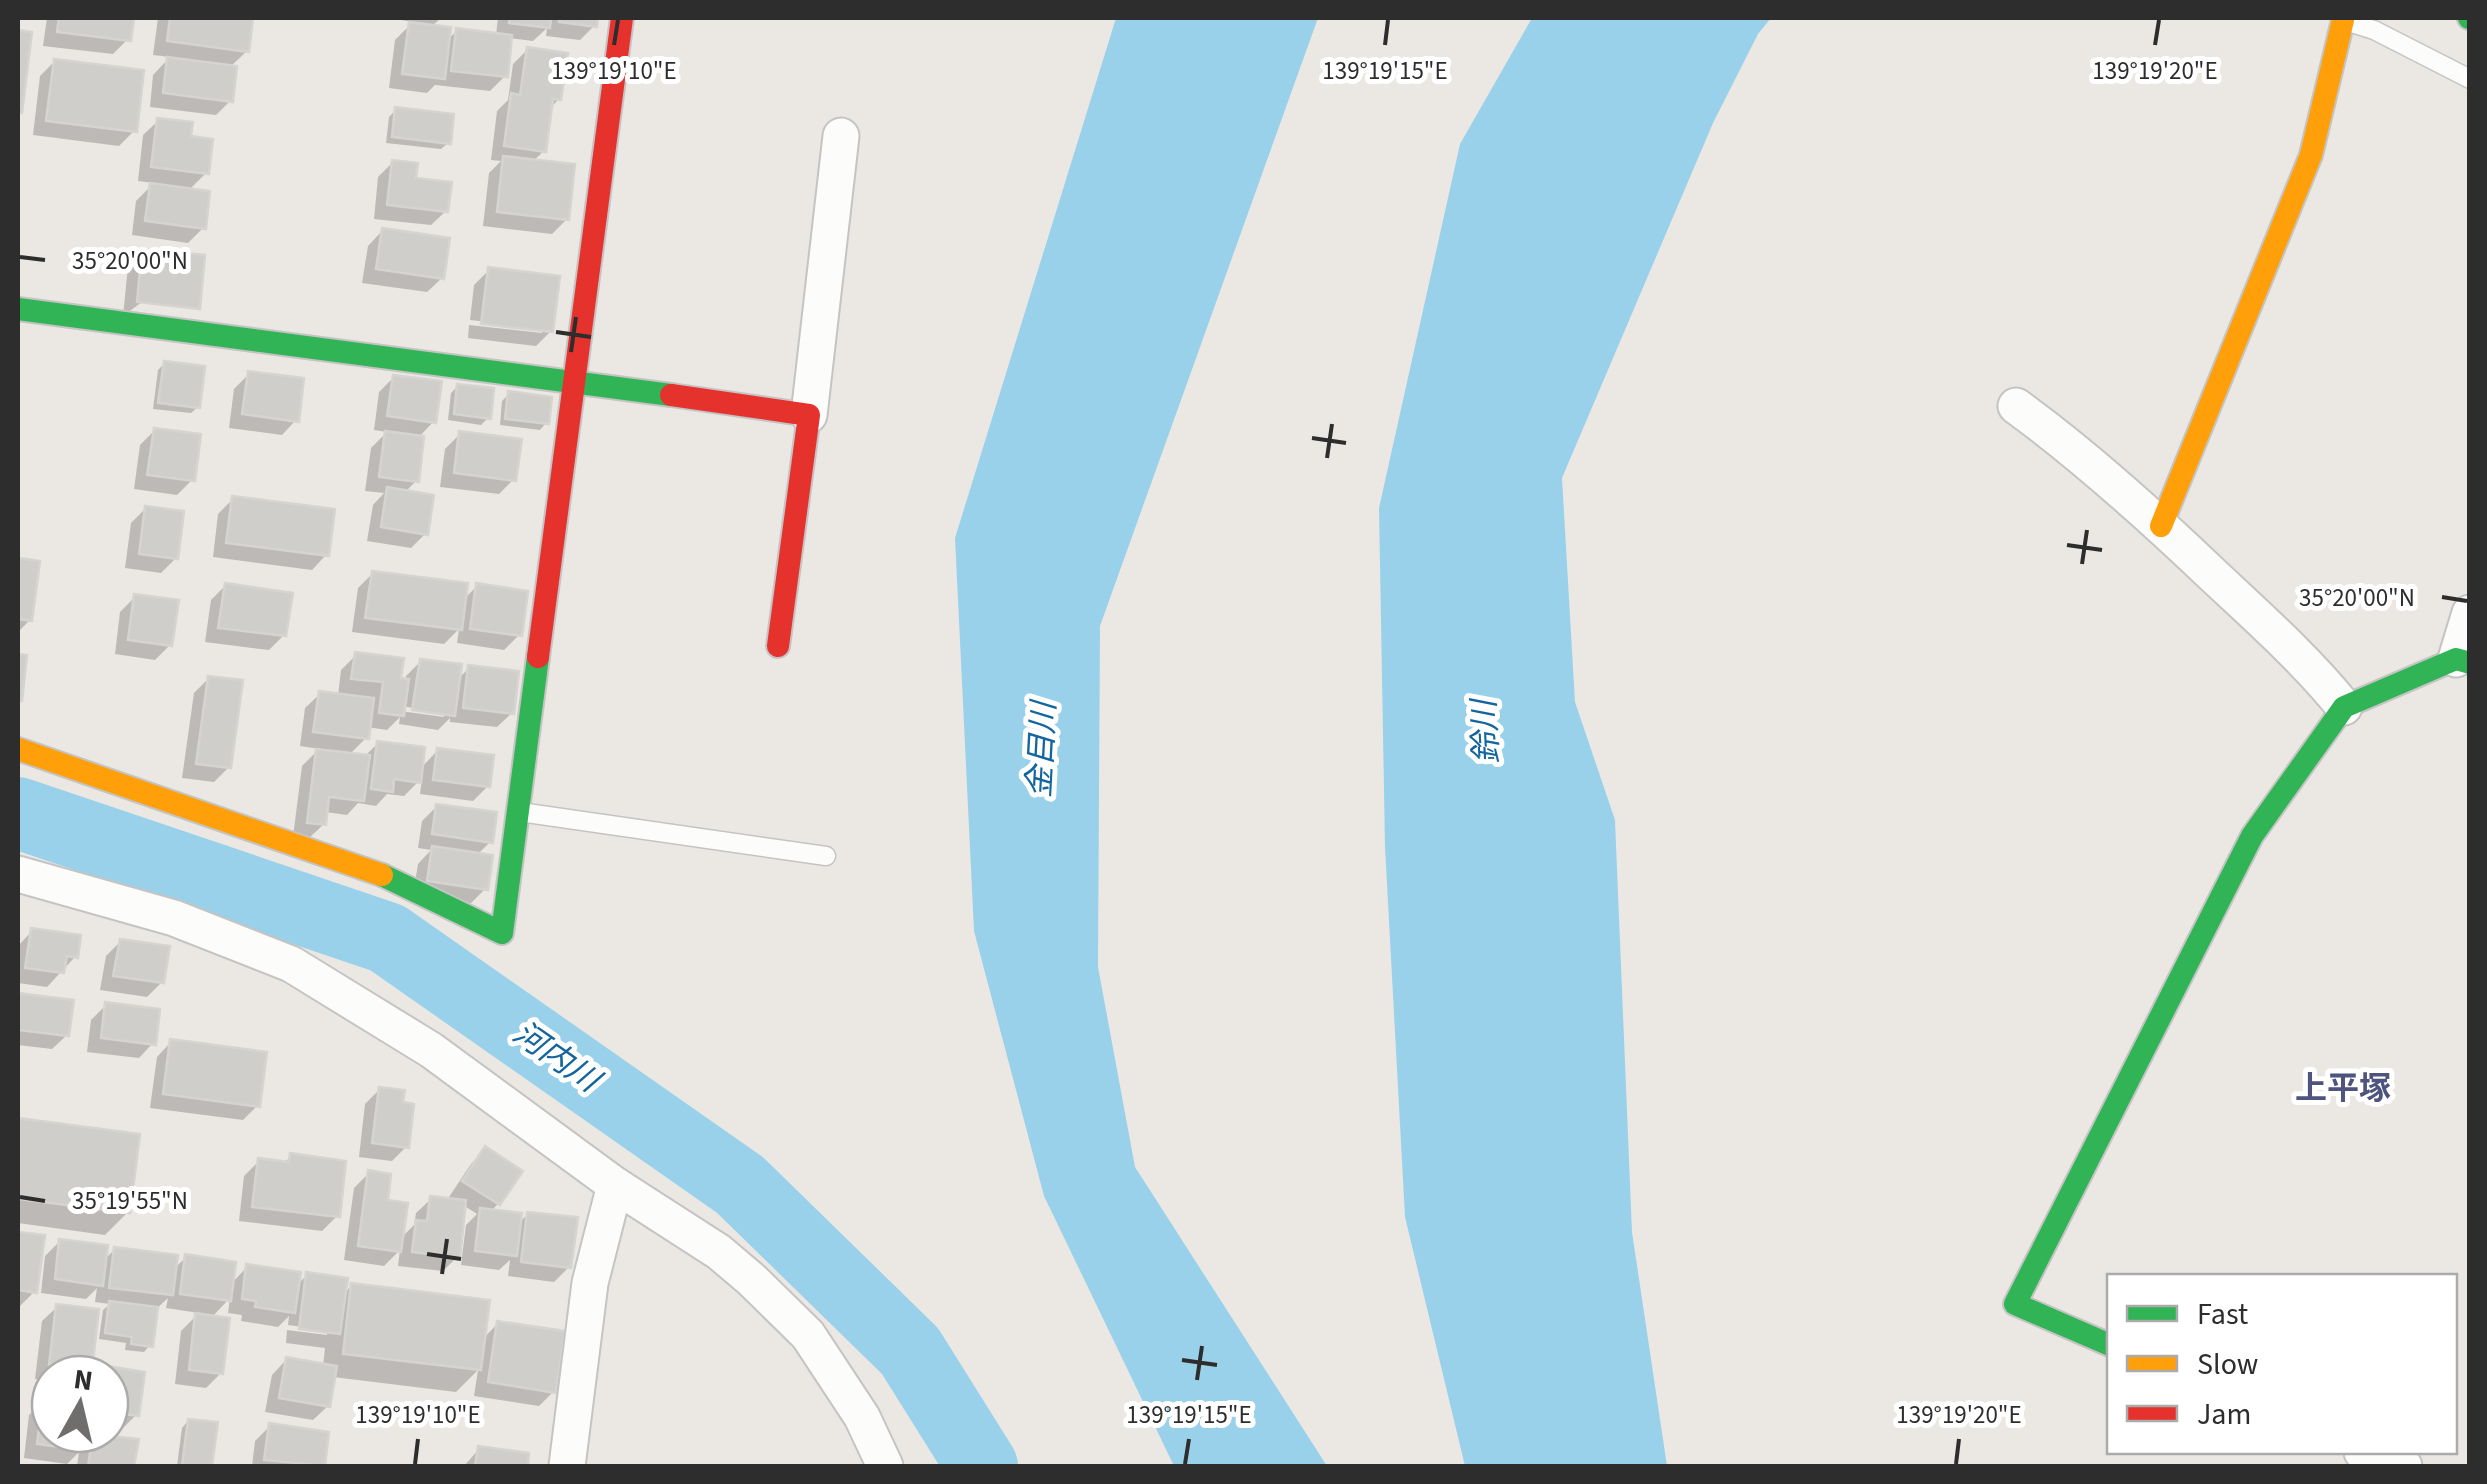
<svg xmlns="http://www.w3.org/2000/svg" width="2487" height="1484" font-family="'Source Sans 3','Noto Sans JP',sans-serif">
<rect width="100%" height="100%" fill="#ebe8e4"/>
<g fill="#9ad1ea">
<path d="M1116,18H1318L1100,626L1098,967L1135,1167L1327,1466H1174L1044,1196L974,931L955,538Z"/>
<path d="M1532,18H1771L1758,34L1713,123L1562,478L1575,702L1615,820L1632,1232L1667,1466H1465L1405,1217L1385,847L1379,508L1460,144Z"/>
</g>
<g fill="#0003" fill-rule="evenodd">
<path d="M47,18H131L128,39L113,54L43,46Z"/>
<path d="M158,18H251L247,51L230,67L231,100L216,115L150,107L153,75L170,57L153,55Z"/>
<path d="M402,18H441L431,27L447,40L457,31L496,35L498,18H595L594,26L580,40L546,36L547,28L533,41L509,38L505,76L490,91L435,85L427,93L389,88L395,40L413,22L401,20Z"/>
<path d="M528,49L559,99L549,109L544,151L532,162L567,219L552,234L483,226L489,173L501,161L491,160L497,111L508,100L513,64Z"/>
<path d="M55,61L134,131L119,146L33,135L40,76Z"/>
<path d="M396,110L448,143L441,149L386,143L389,117Z"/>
<path d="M158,121L189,138L206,173L188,191L203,228L188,243L132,235L136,201L154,183L138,181L143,135Z"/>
<path d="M393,162L446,211L431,225L374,219L378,177Z"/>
<path d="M382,231L442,278L427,292L362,283L368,246Z"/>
<path d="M143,251L203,257L123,316L128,266Z"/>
<path d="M489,270L551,331L536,346L468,338L469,325L542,333V328L470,320L474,285Z"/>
<path d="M165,363L198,407L191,413L153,409L158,370Z"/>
<path d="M249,374L296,420L282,435L229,428L234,389Z"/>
<path d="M394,377L434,421L418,438L416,481L404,493L426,533L411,548L367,541L373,505L384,493L365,491L371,448L387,432L374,430L379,392Z"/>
<path d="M458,386L488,418L481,425L448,420L451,393Z"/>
<path d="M509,394L546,423L540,430L500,425L502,401Z"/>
<path d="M155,430L192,480L177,495L134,489L140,445Z"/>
<path d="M460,434L514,479L499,494L440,487L445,449Z"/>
<path d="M233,499L326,555L312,570L213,557L218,514Z"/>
<path d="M146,508L176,558L161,573L125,568L131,523Z"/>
<path d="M18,560L37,563L30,620L18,632Z"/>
<path d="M373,573L463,600L477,586L519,635L504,650L457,643L459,629L444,644L352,632L358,588Z"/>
<path d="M225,586L284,635L269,650L205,642L211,600Z"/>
<path d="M135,597L170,645L155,660L115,654L120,612Z"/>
<path d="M356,655L405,681L406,676L421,661L458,679L469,668L512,713L497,727L450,722V718L438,730L399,724L400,717L387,730L367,727L366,738L349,755L364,757L378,743L420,769L438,750L488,786L473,801L420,794L422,778L404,796L387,794L376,806L358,803L347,815L325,812L324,824L309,838L293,837L302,766L319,749L300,746L305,708L320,694L338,696L341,670ZM400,706L444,712V717L400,711Z"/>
<path d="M209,678L229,767L214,782L182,778L194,693Z"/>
<path d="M437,806L490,842L477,855L486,888L471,903L413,895L418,864L431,850L418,848L422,821Z"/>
<path d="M32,931L75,957L47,987L18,983V946Z"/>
<path d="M121,941L162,982L147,997L100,990L106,956Z"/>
<path d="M19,996L67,1035L52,1049L18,1045Z"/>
<path d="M106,1005L153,1043L139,1058L87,1052L91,1020Z"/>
<path d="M171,1042L258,1105L243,1120L150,1108L157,1057Z"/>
<path d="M380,1089L406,1147L392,1161L359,1157L365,1104Z"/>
<path d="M18,1121L138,1137L128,1212L105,1235L18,1223Z"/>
<path d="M485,1149L498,1204L490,1212L518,1224L528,1214L569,1267L554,1282L508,1276L510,1260L499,1270L461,1265L466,1225L477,1214L463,1205L458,1256L443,1271L398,1266L400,1250L384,1266L344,1260L354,1188L369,1173L401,1238L414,1225L416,1213L431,1199L458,1202L449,1197L471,1164Z"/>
<path d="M291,1156L337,1216L322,1231L239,1221L244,1176L259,1161L283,1164Z"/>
<path d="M18,1234L42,1238L35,1291L20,1306H18Z"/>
<path d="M60,1241L104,1260L114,1250L174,1269L186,1257L231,1284L247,1267L296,1286L307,1275L343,1295L352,1285L483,1339L498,1323L554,1391L539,1406L474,1396L478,1370L456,1392L333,1377L328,1406L313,1420L265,1412L272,1375L286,1360L323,1366L325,1348L286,1343L287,1330L327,1335V1330L288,1325L289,1316L278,1327L241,1321L242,1315L228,1313L230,1298L211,1318L221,1373L206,1388L175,1384L181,1331L199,1313L166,1308L168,1298L155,1310L150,1345L144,1352L125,1350L126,1343L99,1339L103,1310L110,1304L95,1302L97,1288L86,1299L41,1293L45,1256Z"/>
<path d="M57,1307L89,1369L84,1374H50V1380L35,1379L42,1321Z"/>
<path d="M102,1368L142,1374L136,1415L121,1430L110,1428V1374H95Z"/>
<path d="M44,1400L50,1401V1434H83L82,1448L94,1436L136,1442L132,1466H77L79,1452L67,1464L24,1458L29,1415Z"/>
<path d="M188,1421L215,1424L210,1466H177L182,1428Z"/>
<path d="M270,1426L327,1434L323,1466H252L255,1441Z"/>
<path d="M479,1449L527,1455L525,1466H464Z"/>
</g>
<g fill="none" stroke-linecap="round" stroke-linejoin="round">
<path stroke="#9ad1ea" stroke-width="72" d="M18,813L387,938L740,1185L910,1351L982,1466"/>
</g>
<g fill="#d0cecb" stroke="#d6d4d0" stroke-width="2.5">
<path d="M59,18H134L131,41L57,32Z"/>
<path d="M170,18H253L249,52L167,41Z"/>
<path d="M510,18H551L550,28L509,23Z"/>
<path d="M560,18H598L597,27L559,22Z"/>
<path d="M409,22L451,27L445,79L402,74Z"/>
<path d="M456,28L512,35L508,77L451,71Z"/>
<path d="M18,30L32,32L22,113L18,112Z"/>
<path d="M527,47L568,53L561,100L553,99L546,152L504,146L511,93L520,95Z"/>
<path d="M167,57L237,66L233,102L163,93Z"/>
<path d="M54,59L144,70L137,132L46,121Z"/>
<path d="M395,107L454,114L451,144L392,137Z"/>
<path d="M157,118L193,122L191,136L213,139L209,174L151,167Z"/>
<path d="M503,156L575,164L569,220L497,212Z"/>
<path d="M392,160L418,163L416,178L452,182L448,212L387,205Z"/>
<path d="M150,183L210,191L206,229L145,221Z"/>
<path d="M382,228L450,238L444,279L376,269Z"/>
<path d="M142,249L205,255L200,309L137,302Z"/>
<path d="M488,267L560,276L553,332L481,324Z"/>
<path d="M164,361L205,366L200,408L158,403Z"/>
<path d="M248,371L304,378L299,422L242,414Z"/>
<path d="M393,375L442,381L436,423L387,416Z"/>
<path d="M457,384L494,388L491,419L454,414Z"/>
<path d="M508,391L552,397L549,424L505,419Z"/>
<path d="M154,428L201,434L195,481L147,475Z"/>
<path d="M385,431L424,436L419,482L379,477Z"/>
<path d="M459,431L522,439L516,481L454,473Z"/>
<path d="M387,487L434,495L428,535L381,527Z"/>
<path d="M232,496L335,509L329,556L226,543Z"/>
<path d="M145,506L184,511L178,559L139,554Z"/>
<path d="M18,558L40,561L32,621L18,619Z"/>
<path d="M372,571L468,583L462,630L365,618Z"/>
<path d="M225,583L293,593L286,636L218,628Z"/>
<path d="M476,583L528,591L522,636L470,629Z"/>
<path d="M134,594L179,600L172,646L128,640Z"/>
<path d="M355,652L404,658L401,678L409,679L404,716L379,713L383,682L351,679Z"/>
<path d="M18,654L27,655L22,701H18Z"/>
<path d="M420,659L462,664L455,716L412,710Z"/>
<path d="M468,665L519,671L514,714L463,708Z"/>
<path d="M208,676L243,680L231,768L196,764Z"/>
<path d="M319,691L374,698L369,739L313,732Z"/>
<path d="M377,741L425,747L421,783L394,779L393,792L371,789Z"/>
<path d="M437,748L494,755L490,787L433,780Z"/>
<path d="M316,749L370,755L364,801L329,797L326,825L307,823Z"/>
<path d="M436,804L497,812L493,843L432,834Z"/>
<path d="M432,846L493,855L488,890L427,881Z"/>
<path d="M31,928L81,935L78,958L67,956L64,973L25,968Z"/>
<path d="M120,939L170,946L164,983L113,976Z"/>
<path d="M18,993L74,1000L69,1036L18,1030Z"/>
<path d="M105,1002L160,1009L156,1045L101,1038Z"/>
<path d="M170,1039L267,1052L260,1107L163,1094Z"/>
<path d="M379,1087L405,1090L403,1102L414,1104L409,1148L372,1143Z"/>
<path d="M18,1118L140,1134L130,1213L18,1199Z"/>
<path d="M485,1146L523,1171L500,1205L462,1181Z"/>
<path d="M290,1153L346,1161L340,1217L252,1207L258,1158L289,1162Z"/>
<path d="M368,1170L391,1174L388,1200L408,1203L401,1252L358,1246Z"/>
<path d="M430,1196L466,1200L460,1258L412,1252L416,1220L427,1221Z"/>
<path d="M480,1208L522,1213L517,1256L475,1251Z"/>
<path d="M527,1212L578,1217L571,1268L521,1262Z"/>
<path d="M18,1232L45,1235L37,1293L18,1290Z"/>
<path d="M59,1239L108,1245L103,1286L55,1279Z"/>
<path d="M114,1247L178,1255L173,1295L109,1288Z"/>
<path d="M185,1254L236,1262L231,1301L180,1294Z"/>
<path d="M246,1264L301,1272L295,1313L255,1307L256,1301L242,1299Z"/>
<path d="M306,1272L348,1278L340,1334L299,1329Z"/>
<path d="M351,1283L490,1300L481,1370L343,1354Z"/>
<path d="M109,1301L158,1307L153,1347L131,1344L132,1337L105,1333Z"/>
<path d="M56,1304L99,1309L92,1370L49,1365Z"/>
<path d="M195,1313L230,1318L223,1374L189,1370Z"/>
<path d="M497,1321L565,1331L556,1393L488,1382Z"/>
<path d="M286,1357L337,1366L330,1407L279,1398Z"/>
<path d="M101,1365L145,1372L139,1416L110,1412V1374H99Z"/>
<path d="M43,1398H50V1434H86L84,1450L37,1444Z"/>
<path d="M188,1419L218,1422L212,1466H182Z"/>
<path d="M269,1423L329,1432L325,1466L264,1460Z"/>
<path d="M93,1434L139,1439L134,1466H88Z"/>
<path d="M478,1446L529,1453L528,1466H475Z"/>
</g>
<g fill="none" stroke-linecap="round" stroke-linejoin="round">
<g stroke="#c5c4c4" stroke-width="21">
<g id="lane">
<path d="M2348,22L2374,30L2470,79"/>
<path d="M520,812L826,856"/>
</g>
</g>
<g stroke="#c5c4c4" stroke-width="39">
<g id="street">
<path d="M2016,406C2086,457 2151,516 2214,576C2259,618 2305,659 2344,707"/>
<path d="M809,415L841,136"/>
<path d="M2456,659L2470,613"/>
<path d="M18,874L174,918L291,964L431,1050L615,1185L719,1252L752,1280L808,1335L862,1417L885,1466"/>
<path d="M2362,1452L2404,1466"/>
<path d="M567,1466L590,1283L615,1185"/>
</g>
</g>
<g stroke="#c5c4c4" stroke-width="26">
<g id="fast">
<path d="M2469,18H2470"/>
<path d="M18,309L671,395"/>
<path d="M382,875L502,933L538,657"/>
<path d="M2110,1345L2015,1304L2252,836L2344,707L2456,659L2470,663"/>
</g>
</g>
<g stroke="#c5c4c4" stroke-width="26">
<g id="slow">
<path d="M2161,526L2311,155L2343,20"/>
<path d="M18,749L382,875"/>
</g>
</g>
<g stroke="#c5c4c4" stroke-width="26">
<g id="jam">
<path d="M671,395L809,415L778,646"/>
<path d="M538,657L622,18"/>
</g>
</g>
<use href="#lane" stroke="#fcfcfb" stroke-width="18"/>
<use href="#street" stroke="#fcfcfb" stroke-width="35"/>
<use href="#fast" stroke="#30b455" stroke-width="22"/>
<use href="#slow" stroke="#ff9f0a" stroke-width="22"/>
<use href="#jam" stroke="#e5322d" stroke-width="22"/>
</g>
<path fill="none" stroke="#2d2d2d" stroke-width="4" d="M614,45L618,20M1385,45L1388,20M2155,45L2159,20M20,257L45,260M556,332L591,337M571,352L576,317M1312,438L1346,443M1327,458L1332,424M2067,545L2102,550M2082,564L2087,530M2442,597L2467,601M20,1197L45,1201M427,1254L461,1259M442,1274L447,1239M1182,1360L1217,1365M1197,1380L1202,1346M415,1464L418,1439M1185,1464L1189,1439M1956,1464L1959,1439"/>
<g text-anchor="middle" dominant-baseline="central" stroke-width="10" stroke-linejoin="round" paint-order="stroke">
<g font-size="32" font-style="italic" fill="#12659d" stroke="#fff">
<text transform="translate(1486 732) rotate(-93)">鈴川</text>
<text transform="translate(1042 750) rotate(-87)">金目川</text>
<text transform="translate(556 1057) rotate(35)">河内川</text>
</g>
<g font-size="32" font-weight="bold" fill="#4e547e" stroke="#fff">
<text x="2343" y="1089">上平塚</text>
</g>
</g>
<g font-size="25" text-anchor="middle" fill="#2d2d2d" stroke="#fff" stroke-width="10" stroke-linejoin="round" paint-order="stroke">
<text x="614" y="79">139°19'10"E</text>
<text x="1385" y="79">139°19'15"E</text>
<text x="2155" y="79">139°19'20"E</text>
<text x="130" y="269">35°20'00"N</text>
<text x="2357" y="606">35°20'00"N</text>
<text x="130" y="1209">35°19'55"N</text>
<text x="418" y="1423">139°19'10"E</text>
<text x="1189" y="1423">139°19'15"E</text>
<text x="1959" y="1423">139°19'20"E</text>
</g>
<rect width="2487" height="1484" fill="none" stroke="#2d2d2d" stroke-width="40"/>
<rect x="2107" y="1274" width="350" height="180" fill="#ffffff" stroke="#ababab" stroke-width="2.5"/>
<rect x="2127" y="1306" width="50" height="15" fill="#30b455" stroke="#ababab" stroke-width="2.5"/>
<text x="2197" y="1324" font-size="30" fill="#2d2d2d">Fast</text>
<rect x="2127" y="1356" width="50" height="15" fill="#ff9f0a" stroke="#ababab" stroke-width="2.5"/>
<text x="2197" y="1374" font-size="30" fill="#2d2d2d">Slow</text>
<rect x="2127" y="1406" width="50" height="15" fill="#e5322d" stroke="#ababab" stroke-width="2.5"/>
<text x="2197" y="1424" font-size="30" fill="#2d2d2d">Jam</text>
<g transform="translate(80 1404) rotate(8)"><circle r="48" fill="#ffffff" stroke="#ababab" stroke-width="2.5"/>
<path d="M0-8L18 38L0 25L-18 38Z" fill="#706e6d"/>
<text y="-15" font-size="28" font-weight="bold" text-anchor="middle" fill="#2d2d2d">N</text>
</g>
</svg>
